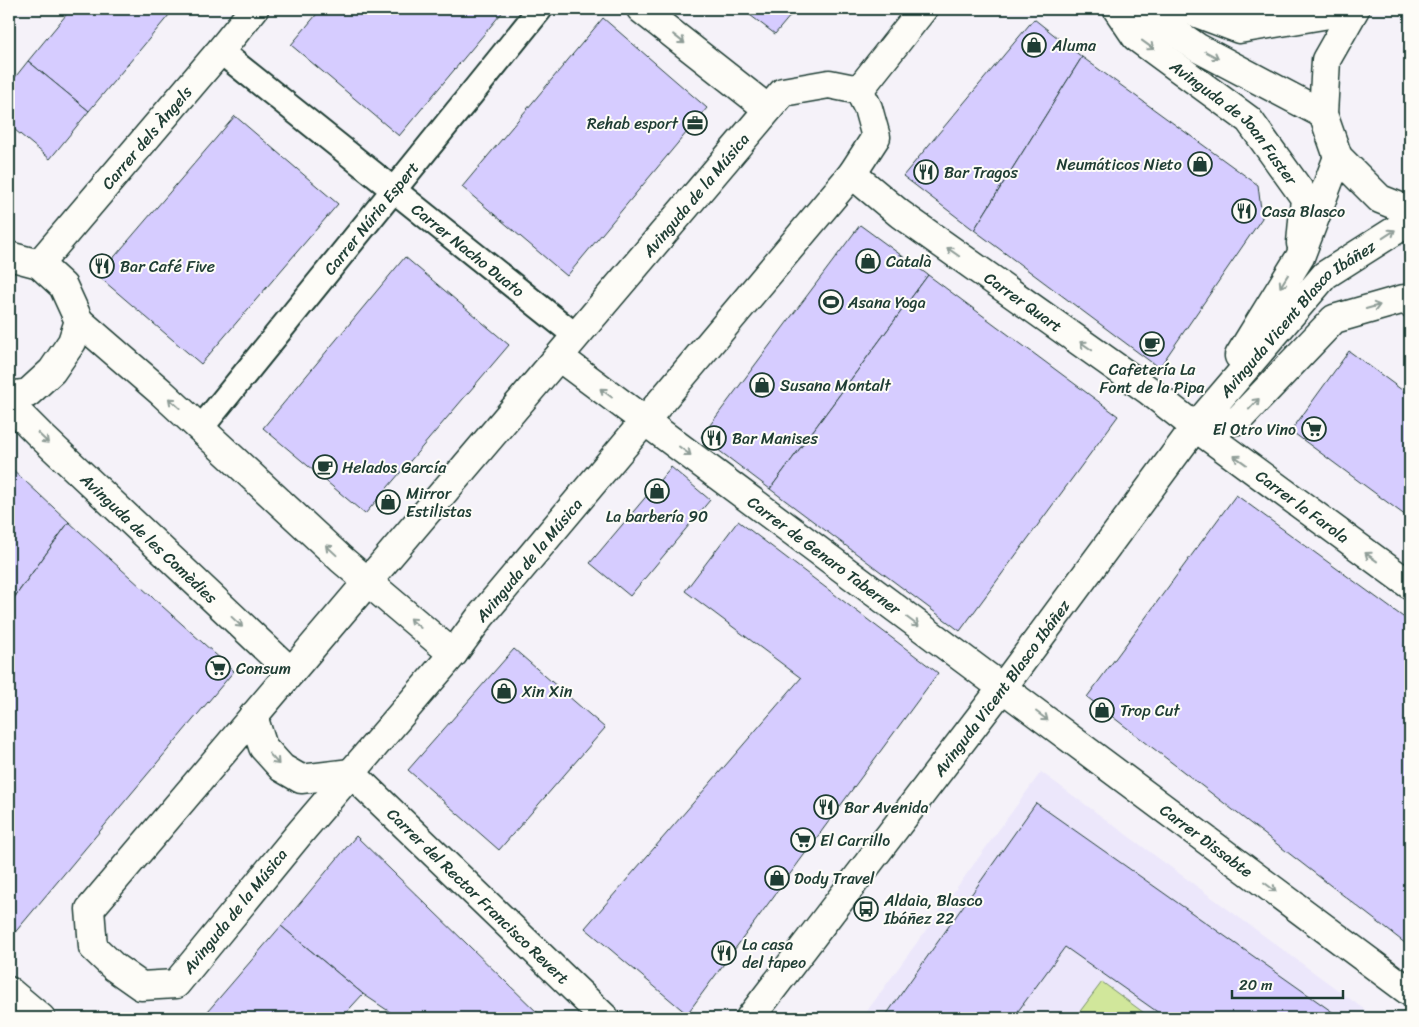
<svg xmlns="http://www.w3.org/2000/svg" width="1419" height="1027" font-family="Sriracha,sans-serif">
<rect width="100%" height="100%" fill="#f5f2f9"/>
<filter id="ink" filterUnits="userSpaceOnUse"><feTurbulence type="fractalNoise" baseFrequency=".02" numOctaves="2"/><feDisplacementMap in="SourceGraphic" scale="10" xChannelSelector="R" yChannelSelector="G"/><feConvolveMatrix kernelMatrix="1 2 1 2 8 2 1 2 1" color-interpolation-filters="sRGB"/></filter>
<g filter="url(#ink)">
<path fill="#ece7fb" d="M1041,772L1376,1018H862Z"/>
<path fill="#d1e79b" stroke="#789268" d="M1102,982L1151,1018H1075Z"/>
<g fill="#d6ccff" stroke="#1f3d34">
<path d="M71,9H174L89,111L28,61Z"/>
<path d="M321,9H505L399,136L291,45Z"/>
<path d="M742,9H796L775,34Z"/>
<path d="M603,18L707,108L567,276L462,187Z"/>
<path d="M1034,19L1082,57L974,230L903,176Z"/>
<path d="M1082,57L1258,185L1262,218L1159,368L974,230Z"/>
<path d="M28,61L89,111L50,159L9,125V85Z"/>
<path d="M235,116L338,204L201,364L98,276Z"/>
<path d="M860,225L928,275L770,489L701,437Z"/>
<path d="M405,257L509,345L365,514L263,428Z"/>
<path d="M928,275L1118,416L960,631L770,489Z"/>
<path d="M1349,351L1410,396V519L1291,431Z"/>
<path d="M9,466L69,522L16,595L9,589V547L11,544L9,542Z"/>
<path d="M671,467L710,500L630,596L590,563Z"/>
<path d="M1236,495L1410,622V947L1087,697Z"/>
<path d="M738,521L938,673L687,1014L585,928L801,678L685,591Z"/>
<path d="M69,522L234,671L12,936L9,933V605Z"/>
<path d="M9,589L16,595L9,605Z"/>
<path d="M514,649L605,728L499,850L408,770Z"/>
<path d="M1036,803L1341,1018H1166L1065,947L1013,1018H884Z"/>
<path d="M356,836L543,1018H399L363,994L281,926Z"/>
<path d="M281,926L363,994L341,1018H202Z"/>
</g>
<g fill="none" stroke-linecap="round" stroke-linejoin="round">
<g stroke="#1f3d34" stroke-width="28">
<g id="pedestrian">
<path id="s1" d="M220,51L576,336"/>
<path id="s2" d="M201,428L540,9"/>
</g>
</g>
<g stroke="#1f3d34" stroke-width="31">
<g id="minor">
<path d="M641,9L768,109"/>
<path id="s3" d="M1117,9L1136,37L1249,120L1305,198L1301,243"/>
<path d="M829,84L859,90L868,108L876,137L852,174L481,616L453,654L299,834L176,984L141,986L114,967L93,947L90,909L783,92Z"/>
<path d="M859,90L923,9"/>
<path id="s4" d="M852,174L900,214L1148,390L1195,427L1410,585"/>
<path d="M9,256L39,264L63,286L79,321L72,342L52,371L28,393L9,396"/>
<path id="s5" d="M39,264L220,51L254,9"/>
<path d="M79,321L161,392L341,559L453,654"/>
<path id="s6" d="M559,357L1410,992"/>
<path id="s7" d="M9,404L40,435L291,672"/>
<path d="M1195,427L1238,420L1334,319L1404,299L1410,303"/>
<path id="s8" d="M253,716L263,747L282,768L301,779L351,773L605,1018"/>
<path d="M9,991L41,1018"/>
</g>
</g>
<g stroke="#1f3d34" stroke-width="31">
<g id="tertiary">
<path d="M1142,9L1198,48L1323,114"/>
<path d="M1186,9L1239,29L1353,10"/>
<path d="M1355,9L1326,60L1323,114L1338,157L1380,199L1410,211"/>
<path d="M1239,356L1300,257L1338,157"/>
<path id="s9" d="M750,1018L1003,687L1195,427L1325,275L1410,221"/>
</g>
</g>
<use href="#pedestrian" stroke="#fdfcf7" stroke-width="24"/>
<use href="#minor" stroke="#fdfcf7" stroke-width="28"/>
<use href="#tertiary" stroke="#fdfcf7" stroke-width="28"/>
</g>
<defs><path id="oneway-shaft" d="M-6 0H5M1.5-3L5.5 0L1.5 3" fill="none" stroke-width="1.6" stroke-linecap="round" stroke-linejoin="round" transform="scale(1.25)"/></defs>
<g stroke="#8e9c96">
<use href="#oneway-shaft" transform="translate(679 39) rotate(38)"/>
<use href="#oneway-shaft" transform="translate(1148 45) rotate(36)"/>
<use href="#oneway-shaft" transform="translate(1212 55) rotate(28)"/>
<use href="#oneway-shaft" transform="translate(1389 234) rotate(-33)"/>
<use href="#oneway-shaft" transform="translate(953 252) rotate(-145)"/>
<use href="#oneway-shaft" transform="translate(1284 281) rotate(122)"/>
<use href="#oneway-shaft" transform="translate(1373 307) rotate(-16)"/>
<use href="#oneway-shaft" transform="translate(1086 346) rotate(-145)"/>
<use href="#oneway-shaft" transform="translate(606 393) rotate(-143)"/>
<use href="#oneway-shaft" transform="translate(174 403) rotate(-138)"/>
<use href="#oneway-shaft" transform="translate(1254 404) rotate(-47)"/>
<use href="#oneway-shaft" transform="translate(43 438) rotate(44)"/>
<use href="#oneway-shaft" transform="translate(685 451) rotate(37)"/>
<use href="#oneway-shaft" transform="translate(1240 460) rotate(-144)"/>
<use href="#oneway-shaft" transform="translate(331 550) rotate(-137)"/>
<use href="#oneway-shaft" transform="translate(1371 557) rotate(-144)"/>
<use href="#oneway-shaft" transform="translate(237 622) rotate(43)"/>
<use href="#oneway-shaft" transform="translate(913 622) rotate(37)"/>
<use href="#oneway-shaft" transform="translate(415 623) rotate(-139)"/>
<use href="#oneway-shaft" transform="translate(1042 716) rotate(37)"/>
<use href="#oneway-shaft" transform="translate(274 759) rotate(48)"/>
<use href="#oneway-shaft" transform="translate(1270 887) rotate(37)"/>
</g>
</g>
<defs>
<g id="shop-ring" transform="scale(1.25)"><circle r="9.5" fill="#fdfcf7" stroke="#1f3d34" stroke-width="1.5"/><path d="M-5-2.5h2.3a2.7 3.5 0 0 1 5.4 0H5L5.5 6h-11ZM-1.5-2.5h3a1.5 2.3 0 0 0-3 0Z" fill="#1f3d34"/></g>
<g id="office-ring" transform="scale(1.25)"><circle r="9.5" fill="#fdfcf7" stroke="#1f3d34" stroke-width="1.5"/><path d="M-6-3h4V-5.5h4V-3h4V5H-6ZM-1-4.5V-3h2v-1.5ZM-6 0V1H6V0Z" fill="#1f3d34"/></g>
<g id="restaurant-ring" transform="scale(1.25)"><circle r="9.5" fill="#fdfcf7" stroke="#1f3d34" stroke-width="1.5"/><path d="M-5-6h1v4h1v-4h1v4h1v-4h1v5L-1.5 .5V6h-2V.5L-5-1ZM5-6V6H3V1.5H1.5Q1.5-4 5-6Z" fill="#1f3d34"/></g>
<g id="stadium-ring" transform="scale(1.25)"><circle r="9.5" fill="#fdfcf7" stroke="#1f3d34" stroke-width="1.5"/><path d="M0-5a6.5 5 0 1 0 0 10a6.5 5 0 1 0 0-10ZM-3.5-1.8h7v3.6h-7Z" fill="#1f3d34"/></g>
<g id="cafe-ring" transform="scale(1.25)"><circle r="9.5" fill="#fdfcf7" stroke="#1f3d34" stroke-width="1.5"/><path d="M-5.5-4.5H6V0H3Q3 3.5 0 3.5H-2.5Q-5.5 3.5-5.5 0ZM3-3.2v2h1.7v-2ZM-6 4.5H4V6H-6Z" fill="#1f3d34"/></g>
<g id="supermarket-ring" transform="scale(1.25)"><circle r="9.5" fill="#fdfcf7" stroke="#1f3d34" stroke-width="1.5"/><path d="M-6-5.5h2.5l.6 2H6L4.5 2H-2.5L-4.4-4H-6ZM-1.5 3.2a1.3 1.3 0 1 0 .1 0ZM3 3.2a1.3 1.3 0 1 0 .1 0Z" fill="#1f3d34"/></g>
<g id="bus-ring" transform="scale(1.25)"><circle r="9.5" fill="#fdfcf7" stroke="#1f3d34" stroke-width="1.5"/><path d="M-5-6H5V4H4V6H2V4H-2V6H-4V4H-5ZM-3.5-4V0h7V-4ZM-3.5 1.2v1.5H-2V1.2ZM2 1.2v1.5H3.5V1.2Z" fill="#1f3d34"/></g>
</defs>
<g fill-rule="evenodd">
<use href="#shop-ring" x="1034" y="45"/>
<use href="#office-ring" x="695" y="123"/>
<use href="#shop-ring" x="1200" y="164"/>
<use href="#restaurant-ring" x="926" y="172"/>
<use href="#restaurant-ring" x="1244" y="211"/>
<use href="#shop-ring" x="868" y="261"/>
<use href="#restaurant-ring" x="102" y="266"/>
<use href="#stadium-ring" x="831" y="302"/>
<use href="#cafe-ring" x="1152" y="344"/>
<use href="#shop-ring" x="762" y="385"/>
<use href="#supermarket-ring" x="1314" y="429"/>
<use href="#restaurant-ring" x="714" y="438"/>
<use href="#cafe-ring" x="325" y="467"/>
<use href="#shop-ring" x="657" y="491"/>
<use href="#shop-ring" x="388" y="502"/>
<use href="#supermarket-ring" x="218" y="668"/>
<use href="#shop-ring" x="504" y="691"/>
<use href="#shop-ring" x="1102" y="710"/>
<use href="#restaurant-ring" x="826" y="807"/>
<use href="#supermarket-ring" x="803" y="840"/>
<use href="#shop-ring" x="777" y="878"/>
<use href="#bus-ring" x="866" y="909"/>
<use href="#restaurant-ring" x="724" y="953"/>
</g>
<g text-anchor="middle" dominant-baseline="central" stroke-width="4" stroke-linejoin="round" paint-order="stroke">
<g font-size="16" fill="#1f3d34" stroke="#fdfcf7" text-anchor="start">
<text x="1052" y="45">Aluma</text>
<text x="678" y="123" text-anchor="end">Rehab esport</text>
<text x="1182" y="164" text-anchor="end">Neumáticos Nieto</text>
<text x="944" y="172">Bar Tragos</text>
<text x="1262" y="211">Casa Blasco</text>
<text x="886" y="261">Català</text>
<text x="120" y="266">Bar Café Five</text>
<text x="848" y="302">Asana Yoga</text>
<text x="1152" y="369" text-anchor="middle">Cafetería La<tspan x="1152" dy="18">Font de la Pipa</tspan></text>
<text x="780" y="385">Susana Montalt</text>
<text x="1296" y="429" text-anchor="end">El Otro Vino</text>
<text x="732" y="438">Bar Manises</text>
<text x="342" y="467">Helados García</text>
<text x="406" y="493">Mirror<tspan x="406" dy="18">Estilistas</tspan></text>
<text x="657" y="516" text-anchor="middle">La barbería 90</text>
<text x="236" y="668">Consum</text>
<text x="522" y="691">Xin Xin</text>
<text x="1120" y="710">Trop Cut</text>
<text x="844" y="807">Bar Avenida</text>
<text x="820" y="840">El Carrillo</text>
<text x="794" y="878">Dody Travel</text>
<text x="884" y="900">Aldaia, Blasco<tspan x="884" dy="18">Ibáñez 22</tspan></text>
<text x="742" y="944">La casa<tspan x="742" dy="18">del tapeo</tspan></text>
</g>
<g font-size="16" fill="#1f3d34" stroke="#fdfcf7">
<text stroke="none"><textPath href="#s3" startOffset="165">Avinguda de Joan Fuster</textPath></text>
<text stroke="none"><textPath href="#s5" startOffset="166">Carrer dels Àngels</textPath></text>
<text transform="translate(696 195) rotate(-50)">Avinguda de la Música</text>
<text stroke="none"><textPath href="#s2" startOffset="270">Carrer Núria Espert</textPath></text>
<text stroke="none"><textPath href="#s1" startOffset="318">Carrer Nacho Duato</textPath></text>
<text stroke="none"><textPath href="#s4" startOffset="214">Carrer Quart</textPath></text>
<text stroke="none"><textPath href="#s9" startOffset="890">Avinguda Vicent Blasco Ibáñez</textPath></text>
<text stroke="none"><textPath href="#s4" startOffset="560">Carrer la Farola</textPath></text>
<text stroke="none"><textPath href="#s7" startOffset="194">Avinguda de les Comèdies</textPath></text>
<text stroke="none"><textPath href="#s6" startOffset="331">Carrer de Genaro Taberner</textPath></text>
<text transform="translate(529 560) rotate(-50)">Avinguda de la Música</text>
<text stroke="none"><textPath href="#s9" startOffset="415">Avinguda Vicent Blasco Ibáñez</textPath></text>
<text stroke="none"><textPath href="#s6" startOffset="808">Carrer Dissabte</textPath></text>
<text stroke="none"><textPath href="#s8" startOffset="310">Carrer del Rector Francisco Revert</textPath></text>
<text transform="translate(235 911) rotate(-51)">Avinguda de la Música</text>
</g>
</g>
<rect width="1419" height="1027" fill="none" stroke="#fdfcf7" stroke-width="30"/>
<rect x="15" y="15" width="1389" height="997" fill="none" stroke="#1f3d34" stroke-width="2" filter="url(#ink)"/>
<path d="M1232 990v8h111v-8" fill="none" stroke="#1f3d34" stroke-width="2.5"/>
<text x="1239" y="990" font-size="15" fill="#1f3d34" stroke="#fdfcf7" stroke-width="4" paint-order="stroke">20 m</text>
</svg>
